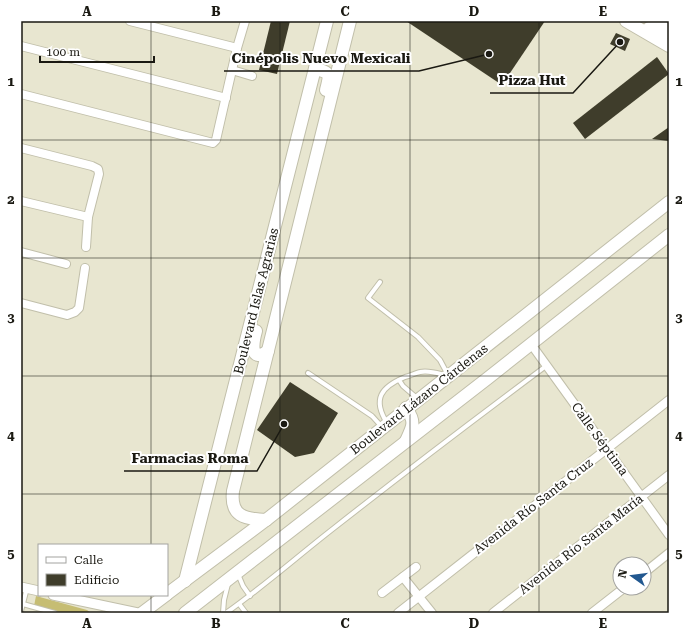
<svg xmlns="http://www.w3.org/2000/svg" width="690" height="634" font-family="'Roboto Serif',serif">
<rect width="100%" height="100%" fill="#e8e6d0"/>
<path fill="#c6bd73" d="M36,596L87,610L91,613H59L34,606Z"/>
<g fill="#3f3d2b">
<path d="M271,21H290L277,74L259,70Z"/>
<path d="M406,21H545L502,85Z"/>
<path d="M616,33L630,39L625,51L610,44Z"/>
<path d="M657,57L669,74L585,139L573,123Z"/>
<path d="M669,127V141L652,139Z"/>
<path d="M290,382L338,413L314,453L295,457L257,430Z"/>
</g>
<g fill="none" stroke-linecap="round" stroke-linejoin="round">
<g stroke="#c1bfaa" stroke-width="6">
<g id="service">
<path d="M380,282L368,298L418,337L440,360L448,375"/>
<path d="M308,373L372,416L382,427"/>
<path d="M399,380L403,386L418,399"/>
<path d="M387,423C372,399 381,387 405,377C410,376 415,373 420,372C428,370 437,373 445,375"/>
<path d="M238,574L243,586L250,596"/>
<path d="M23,604L55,613"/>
<path d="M240,605L246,613"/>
<path d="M21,611L27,588"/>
<path d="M223,613L224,600L228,584"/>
<path d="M226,613C263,587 298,556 334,528C404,473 475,419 546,366"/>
</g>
</g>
<g stroke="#c1bfaa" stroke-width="10">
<g id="minor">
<path d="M130,21L237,48"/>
<path d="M21,46L226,98"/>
<path d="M232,70L252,76"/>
<path d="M21,94L213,143L216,140L237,48L245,21"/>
<path d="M21,148L92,166L98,169L99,174L88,217L86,247"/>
<path d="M21,201L88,217"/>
<path d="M21,252L66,264"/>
<path d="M21,303L67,315L75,312L79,308L85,268"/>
<path d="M531,344L669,535"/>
<path d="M644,573L669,553"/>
<path d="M403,577L432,613"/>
<path d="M382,593L416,567"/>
<path d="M398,613L669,400"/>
<path d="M493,613L669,475"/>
<path d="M592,613L624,588"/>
</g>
</g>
<g stroke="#c1bfaa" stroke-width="11">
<g id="tertiary">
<path d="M21,587L39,591"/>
<path d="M53,595L138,613"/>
</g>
</g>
<g stroke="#c1bfaa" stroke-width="14">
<g id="primary">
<path d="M626,21L669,46"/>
<path d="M656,21L669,28"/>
<path d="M649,28L661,33L669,32"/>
<path d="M315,69C331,72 330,75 326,90"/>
<path d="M256,331C253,342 249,364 268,351"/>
<path d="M406,441C413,426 416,422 406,408"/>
<path d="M266,520C244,519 230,516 233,491L350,21"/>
<path d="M185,581L327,21"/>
<path d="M167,594L266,520L669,202"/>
<path d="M142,613L166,595"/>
<path d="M185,613L488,378L669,235"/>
</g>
</g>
<use href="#service" stroke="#fff" stroke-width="4"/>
<use href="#minor" stroke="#fff" stroke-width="8"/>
<use href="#tertiary" stroke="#fff" stroke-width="9"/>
<use href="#primary" stroke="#fff" stroke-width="12"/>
</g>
<path fill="none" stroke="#1a1912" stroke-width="1" stroke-opacity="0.55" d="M151,21V545M280,21V613M410,21V613M539,21V613M21,140H669M21,258H669M21,376H669M21,494H669M151,595V613"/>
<g text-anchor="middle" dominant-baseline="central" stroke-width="4" stroke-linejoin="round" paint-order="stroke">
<g font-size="13" fill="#1a1912" stroke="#fff">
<text transform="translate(256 301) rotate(-76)">Boulevard Islas Agrarias</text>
<text transform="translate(419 399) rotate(-38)">Boulevard Lázaro Cárdenas</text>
<text transform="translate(600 439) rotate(54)">Calle Séptima</text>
<text transform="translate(533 506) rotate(-38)">Avenida Río Santa Cruz</text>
<text transform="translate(581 544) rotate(-38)">Avenida Río Santa María</text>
</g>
</g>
<path fill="none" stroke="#1a1912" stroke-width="1.5" d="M489 54L419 71H224M620 42L573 93H490M284 424L257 471H124"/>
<g fill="#1a1912" stroke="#fff" stroke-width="1.5">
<circle cx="489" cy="54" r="4"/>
<circle cx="620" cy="42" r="4"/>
<circle cx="284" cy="424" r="4"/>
</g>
<g font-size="14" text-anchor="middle" font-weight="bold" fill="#1a1912" stroke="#fff" stroke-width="4" stroke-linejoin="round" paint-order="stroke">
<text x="321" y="63">Cinépolis Nuevo Mexicali</text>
<text x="532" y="85">Pizza Hut</text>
<text x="190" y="463">Farmacias Roma</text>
</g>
<rect width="690" height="634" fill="none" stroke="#ffffff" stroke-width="44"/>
<rect x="38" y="544" width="130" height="52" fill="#ffffff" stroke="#a3a3a0"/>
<rect x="46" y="557" width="20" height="6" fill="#ffffff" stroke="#a3a3a0"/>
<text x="74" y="564" font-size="12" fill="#1a1912">Calle</text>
<rect x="46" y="574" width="20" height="12" fill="#3f3d2b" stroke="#a3a3a0"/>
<text x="74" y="584" font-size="12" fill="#1a1912">Edificio</text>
<g transform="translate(632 576) rotate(284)"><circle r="19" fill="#ffffff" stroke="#a3a3a0"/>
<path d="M0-3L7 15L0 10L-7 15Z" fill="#225890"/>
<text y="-6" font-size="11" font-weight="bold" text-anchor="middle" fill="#1a1912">N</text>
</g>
<path d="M40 56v6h114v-6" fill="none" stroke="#1a1912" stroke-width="2"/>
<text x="46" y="56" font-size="12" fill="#1a1912" stroke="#ffffff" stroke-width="3" paint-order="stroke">100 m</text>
<rect x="22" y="22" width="646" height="590" fill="none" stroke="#1a1912" stroke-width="1.5"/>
<g font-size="13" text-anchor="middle" font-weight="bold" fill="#1a1912">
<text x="87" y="16">A</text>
<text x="216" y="16">B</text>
<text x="345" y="16">C</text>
<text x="474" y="16">D</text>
<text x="603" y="16">E</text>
<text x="11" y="86">1</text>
<text x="679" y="86">1</text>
<text x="11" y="204">2</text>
<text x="679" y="204">2</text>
<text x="11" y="322">3</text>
<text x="679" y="322">3</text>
<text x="11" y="440">4</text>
<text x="679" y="440">4</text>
<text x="11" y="558">5</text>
<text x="679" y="558">5</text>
<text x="87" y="628">A</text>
<text x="216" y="628">B</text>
<text x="345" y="628">C</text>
<text x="474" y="628">D</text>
<text x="603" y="628">E</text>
</g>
</svg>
